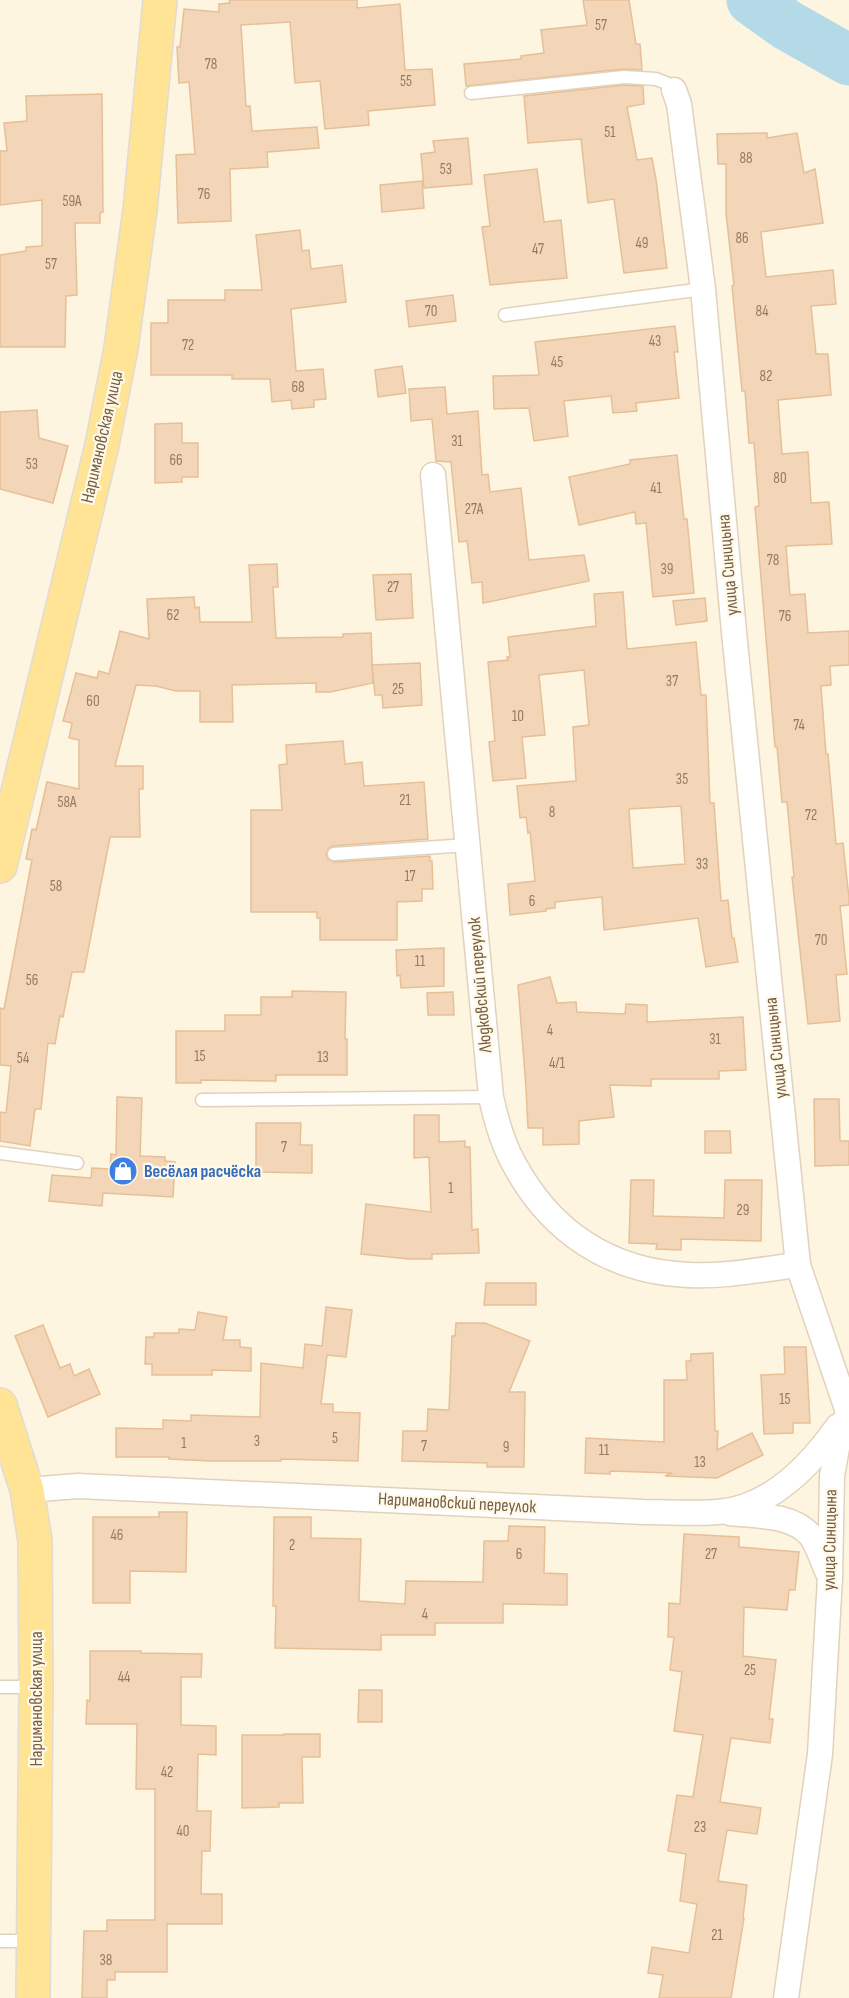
<svg xmlns="http://www.w3.org/2000/svg" width="849" height="1998" font-family="'Sofia Sans Condensed',sans-serif">
<rect width="100%" height="100%" fill="#fdf5e0"/>
<g fill="none" stroke-linecap="round" stroke-linejoin="round">
<path stroke="#b4d9e7" stroke-width="51" d="M752,0L787,25L849,60"/>
</g>
<g fill="#f3d6b7" stroke="#e7bf97" stroke-width="1.5" fill-rule="evenodd">
<path d="M229,0H357V8L400,4L405,70L432,69L435,105L368,111L369,125L325,129L320,81L295,83L290,22L241,25L246,106H250L252,131L317,127L319,148L267,152L268,167L230,169L231,221L178,223L176,155L195,154L189,82L179,83L177,47H180L184,9L219,12V4L230,3Z"/>
<path d="M583,0H629L636,44H640L642,70L623,69L466,86L464,64L521,59V56L544,53L541,30L587,25Z"/>
<path d="M624,85L643,86L644,104L627,107L637,160L652,158L656,179L667,268L624,273L614,199L588,203L581,139L528,143L524,96Z"/>
<path d="M102,94L103,212L100,213V223H75L77,295L66,296L65,347H0V255L26,251V247L42,246V200L0,205V151H7L4,123L27,121L26,96Z"/>
<path d="M767,133V138L797,133L804,173L815,169L823,223L761,232L766,277L833,270L836,304L811,306L816,354H828L831,395L778,400L782,454L808,452L811,503L829,502L832,544L786,546L790,595L805,594L808,633L849,631V665L830,666L831,685L821,686L826,754H828L836,844L843,843L849,898V905L840,906L847,974L836,975L840,1021L808,1024L792,877H794L787,802H782L777,747H775L757,530L755,507L759,506L754,443H749L745,391H742L732,286L734,285L726,213V164H718L717,134Z"/>
<path d="M468,138L472,184L424,188L421,154L435,152L433,141Z"/>
<path d="M537,169L544,222L561,220L567,278L490,285L482,227L490,226L484,175Z"/>
<path d="M422,181L424,208L382,212L380,185Z"/>
<path d="M300,230L302,251L309,250L311,269L342,265L346,302L291,309L296,371L323,369L326,399L314,400V407L292,409L291,400L272,402L270,379H232V375H151V323H168V300H225V290H262L256,235Z"/>
<path d="M453,295L456,321L409,327L406,301Z"/>
<path d="M675,326L678,352H674L679,398L636,403L637,411L613,413L611,396L564,401L568,436L534,441L529,408L494,409L493,376L539,375L535,342Z"/>
<path d="M402,366L406,393L378,397L375,370Z"/>
<path d="M445,387L447,414L478,411L482,475L488,474L490,492L521,488L529,560L584,555L589,581L483,603L482,582L472,583L467,541L459,542L451,462L436,461L432,419L411,421L409,389Z"/>
<path d="M37,410L39,438L68,446L53,503L0,489V412Z"/>
<path d="M182,423V443H198V477H182V482L155,483V424Z"/>
<path d="M677,455L684,519H687L694,593L653,597L646,523L636,524L635,512L579,525L569,477L630,464V460Z"/>
<path d="M277,564L278,587H273L276,638L343,637V634L371,633L373,683L330,692H316V683L232,685L233,722H200V691H176L156,686L136,685L115,766H143V789H139L140,837H110L84,972H72L63,1017L60,1016L55,1044L48,1043L41,1109H35L30,1146L0,1141V1112L6,1113L11,1066L0,1065V1008L4,1009L32,860L26,859L32,829L36,830L47,782L79,789V740L69,738L72,723L63,721L76,673L97,678L99,671L109,674L120,631L149,639L147,599L194,597L195,608L199,607L200,622H252L249,565Z"/>
<path d="M411,574L413,618L376,620L373,575Z"/>
<path d="M623,592L627,649L696,642L701,695H706L710,803H714L721,901L728,900L732,938H734L738,962L706,967L698,918L604,930L602,897L555,902V908L546,909V911L510,915L508,884L535,881L530,832L528,833L526,817L520,818L517,786L576,781L573,727L589,725L584,670L539,675L545,735L522,737L526,778L493,781L489,742L495,741L488,662L508,660L507,657H510L508,637L596,626L594,594ZM681,806L685,864L633,868L629,809Z"/>
<path d="M705,598L707,621L676,625L673,601Z"/>
<path d="M420,663L422,705L383,708L382,695H375L372,665Z"/>
<path d="M343,741L345,764L362,762L364,786L424,782L428,839L333,846L329,848L326,854L328,859L335,862L430,856V861H432L433,889H422V901L397,902V940H320V918H317V912H251V810H282L279,765L287,764L286,745Z"/>
<path d="M444,948V986L401,988L400,975L397,976L396,950Z"/>
<path d="M550,977L557,1003L576,1002L577,1012L625,1014L626,1004L647,1005V1022L743,1017L746,1070L719,1071V1079H651V1086L610,1085L614,1117L579,1121V1144L543,1145V1128H528L526,1088L518,985Z"/>
<path d="M292,991L346,992L345,1039H347V1075H276V1081L201,1080V1083H176V1031H225V1015H261V997H292Z"/>
<path d="M453,992L454,1015H428L427,993Z"/>
<path d="M117,1097L142,1098L140,1156L165,1157V1161L175,1162L173,1197L103,1193L102,1206L49,1201L52,1175L91,1178L92,1168L110,1169L111,1154L116,1155Z"/>
<path d="M814,1099H839L840,1141H849V1165L815,1166Z"/>
<path d="M414,1115H439V1142L465,1141V1147H470L472,1230L478,1229L479,1253L432,1254V1259H409L361,1254L366,1204L431,1212L429,1157L414,1158Z"/>
<path d="M256,1123H301L300,1145H312V1173L256,1172Z"/>
<path d="M705,1131H730L731,1153H705Z"/>
<path d="M631,1180H654L653,1216L724,1218L725,1180H762L761,1241L681,1239V1250L656,1249L657,1244L629,1243Z"/>
<path d="M486,1283H536V1305H484Z"/>
<path d="M326,1307L352,1310L346,1357L327,1355L321,1404H333V1412L360,1413L358,1461L281,1459V1461H210L169,1459V1457H116V1428L163,1429V1420L191,1421V1415L260,1417L261,1363L303,1368L305,1344L322,1346Z"/>
<path d="M198,1312L227,1317L223,1340H240V1347L251,1348V1371L212,1370V1375H152V1364H145L146,1337H154V1333H179V1329L195,1330Z"/>
<path d="M456,1323H485L530,1341L509,1392H525L524,1467H487V1463L402,1461L403,1431H427L428,1409L449,1410L452,1336H455Z"/>
<path d="M43,1325L60,1368L70,1364L74,1376L89,1369L100,1394L48,1417L15,1336Z"/>
<path d="M784,1347H806L810,1423H793V1433L764,1434L761,1375L785,1374Z"/>
<path d="M713,1353L715,1431H718L717,1450L752,1433L763,1455L717,1478L665,1476L672,1473L610,1471V1474L585,1473L586,1438L664,1442V1380H687L686,1361H691V1354Z"/>
<path d="M159,1512H187L186,1572L130,1571V1603H93V1517H159Z"/>
<path d="M274,1517H311V1538L361,1539L359,1601L405,1604L406,1581L483,1582L484,1541H508L509,1526L545,1527L544,1573L567,1574V1605L503,1604V1623H435V1635H381V1650L275,1648L276,1606H273Z"/>
<path d="M684,1534L739,1537V1547L799,1552L795,1590H789L787,1610L744,1607L743,1656L776,1660L769,1719H773L770,1743L731,1738L720,1802L761,1808L757,1834L727,1830L718,1881L747,1885L743,1917L744,1918L731,1998H659L663,1975L648,1973L652,1947L689,1953L697,1904L680,1901L686,1854L668,1851L677,1795L693,1797L703,1735L674,1731L682,1672L670,1670L674,1637H668L669,1603L680,1604Z"/>
<path d="M90,1651H141V1653L202,1654L201,1677H181V1725L216,1726V1755L198,1754L197,1811H211L210,1851H202L201,1894H222V1924H167V1972H115V1980H107V1998H82L84,1931H107V1920H155V1789H136L137,1724H86L87,1700L90,1701Z"/>
<path d="M359,1690H382V1722H358Z"/>
<path d="M284,1734H320V1757H302L303,1803H279V1807L242,1808V1735H284Z"/>
</g>
<g fill="none" stroke-linecap="round" stroke-linejoin="round">
<g stroke="#e1d2bc" stroke-width="15">
<g id="service">
<path d="M471,93L624,77L656,79L666,83L674,90"/>
<path d="M505,315L703,289"/>
<path d="M334,854L468,845"/>
<path d="M202,1100L491,1097"/>
<path d="M0,1153L77,1163"/>
<path d="M0,1687H35"/>
<path d="M0,1941H32"/>
</g>
</g>
<g stroke="#e1d2bc" stroke-width="27">
<g id="minor">
<path d="M674,90L679,104L703,289L734,632L798,1265L848,1412L838,1442L832,1476L830,1578L820,1754L786,1998"/>
<path d="M433,475L491,1097C496,1120 502,1142 513,1162C550,1232 610,1272 689,1275C725,1277 762,1269 798,1265"/>
<path d="M27,1490L78,1486L644,1512C669,1512 694,1514 718,1512C769,1508 810,1466 838,1426"/>
<path d="M730,1513C756,1516 793,1514 811,1536C818,1546 822,1560 827,1571"/>
</g>
</g>
<g stroke="#e1dbd7" stroke-width="36">
<g id="primary">
<path d="M0,866L102,445L121,348L140,210L160,0"/>
<path d="M0,1405L27,1490L35,1541L36,1687L33,1998"/>
</g>
</g>
<use href="#service" stroke="#fff" stroke-width="12"/>
<use href="#minor" stroke="#fff" stroke-width="24"/>
<use href="#primary" stroke="#ffe496" stroke-width="33"/>
</g>
<defs>
<g id="shop-disc" transform="scale(1.5)"><circle r="9.5" fill="#3f7fe0" stroke="#fff9e7"/><path d="M-5-2.5h2.3a2.7 3.5 0 0 1 5.4 0H5L5.5 6h-11ZM-1.5-2.5h3a1.5 2.3 0 0 0-3 0Z" fill="#fff"/></g>
</defs>
<g fill-rule="evenodd">
<use href="#shop-disc" x="123" y="1171"/>
</g>
<g text-anchor="middle" dominant-baseline="central" stroke-width="4.5" stroke-linejoin="round" paint-order="stroke">
<g font-size="15" fill="#947b63">
<text x="601" y="25">57</text>
<text x="211" y="64">78</text>
<text x="406" y="81">55</text>
<text x="610" y="132">51</text>
<text x="746" y="158">88</text>
<text x="446" y="169">53</text>
<text x="204" y="194">76</text>
<text x="72" y="201">59А</text>
<text x="742" y="238">86</text>
<text x="642" y="243">49</text>
<text x="538" y="249">47</text>
<text x="51" y="264">57</text>
<text x="431" y="311">70</text>
<text x="762" y="311">84</text>
<text x="655" y="341">43</text>
<text x="188" y="345">72</text>
<text x="557" y="362">45</text>
<text x="766" y="376">82</text>
<text x="298" y="387">68</text>
<text x="457" y="441">31</text>
<text x="176" y="460">66</text>
<text x="32" y="464">53</text>
<text x="780" y="478">80</text>
<text x="656" y="488">41</text>
<text x="474" y="509">27А</text>
<text x="773" y="560">78</text>
<text x="667" y="569">39</text>
<text x="393" y="587">27</text>
<text x="173" y="615">62</text>
<text x="785" y="616">76</text>
<text x="672" y="681">37</text>
<text x="398" y="689">25</text>
<text x="93" y="701">60</text>
<text x="518" y="716">10</text>
<text x="799" y="725">74</text>
<text x="682" y="779">35</text>
<text x="405" y="800">21</text>
<text x="67" y="802">58А</text>
<text x="552" y="812">8</text>
<text x="811" y="815">72</text>
<text x="702" y="864">33</text>
<text x="410" y="876">17</text>
<text x="56" y="886">58</text>
<text x="532" y="901">6</text>
<text x="821" y="940">70</text>
<text x="420" y="961">11</text>
<text x="32" y="980">56</text>
<text x="550" y="1030">4</text>
<text x="715" y="1039">31</text>
<text x="200" y="1056">15</text>
<text x="323" y="1057">13</text>
<text x="23" y="1058">54</text>
<text x="557" y="1063">4/1</text>
<text x="284" y="1147">7</text>
<text x="451" y="1188">1</text>
<text x="743" y="1210">29</text>
<text x="785" y="1399">15</text>
<text x="335" y="1438">5</text>
<text x="257" y="1441">3</text>
<text x="184" y="1443">1</text>
<text x="424" y="1446">7</text>
<text x="506" y="1447">9</text>
<text x="604" y="1450">11</text>
<text x="700" y="1462">13</text>
<text x="117" y="1535">46</text>
<text x="292" y="1545">2</text>
<text x="519" y="1554">6</text>
<text x="711" y="1554">27</text>
<text x="425" y="1614">4</text>
<text x="750" y="1670">25</text>
<text x="124" y="1677">44</text>
<text x="167" y="1772">42</text>
<text x="700" y="1827">23</text>
<text x="183" y="1831">40</text>
<text x="717" y="1935">21</text>
<text x="106" y="1960">38</text>
</g>
<g font-size="18" fill="#755d47" stroke="#fff9e7">
<text transform="translate(102 437) rotate(-77)">Наримановская улица</text>
<text transform="translate(728 565) rotate(-95)">улица Синицына</text>
<text transform="translate(480 985) rotate(-95)">Людковский переулок</text>
<text transform="translate(776 1048) rotate(-96)">улица Синицына</text>
<text transform="translate(457 1503) rotate(3)">Наримановский переулок</text>
<text transform="translate(830 1540) rotate(-89)">улица Синицына</text>
<text transform="translate(36 1699) rotate(-90)">Наримановская улица</text>
</g>
<g font-size="18" font-weight="bold" fill="#366cbe" stroke="#fff9e7" text-anchor="start">
<text x="144" y="1171">Весёлая расчёска</text>
</g>
</g>
</svg>
